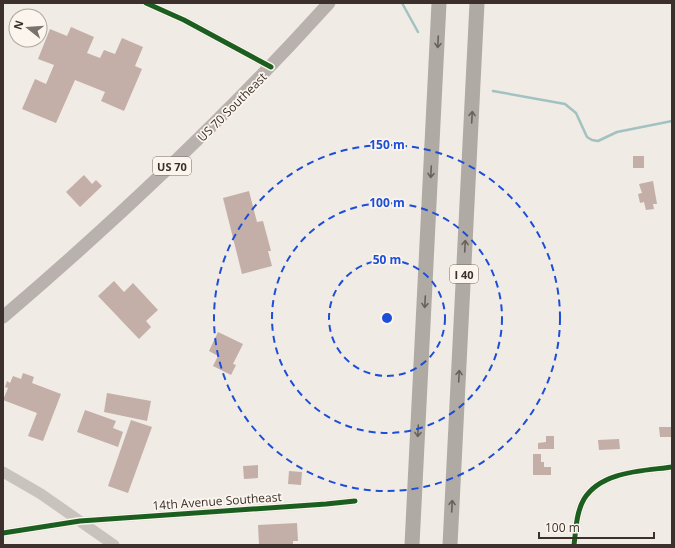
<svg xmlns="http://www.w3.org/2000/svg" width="675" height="548" font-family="'Open Sans',sans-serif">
<rect width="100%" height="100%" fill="#f0ebe5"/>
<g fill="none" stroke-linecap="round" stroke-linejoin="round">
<g stroke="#a1c2c1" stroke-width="2.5">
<path d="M402,3L418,32"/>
<path d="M493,91L565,104L576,113L587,137L592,140L598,141L617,132L672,121"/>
</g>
</g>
<g fill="#c3afa7">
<path d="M71,27L94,37L87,53L100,58L104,50L115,54L122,38L143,47L135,66L142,69L124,111L101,101L105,92L75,80L56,123L22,109L35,79L46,84L54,65L38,59L50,29L67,36Z"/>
<rect x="633" y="156" width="11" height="12"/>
<path d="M84,175L92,184L96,180L102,186L80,207L66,192Z"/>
<path d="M653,181L657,204H653L654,209L646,210L644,202L640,203L638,194L642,193L639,184Z"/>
<path d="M249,191L257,222L263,221L271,251H268L272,266L242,274L223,198Z"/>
<path d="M114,281L124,292L133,283L158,310L146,321L151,327L139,339L98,296Z"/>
<path d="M218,332L243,344L233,364L236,365L231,375L213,366L218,356L209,351Z"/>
<path d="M23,373L34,377L32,383L61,394L43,441L28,436L37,413L3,400L8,388L5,387L7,381L10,383L13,376L21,379Z"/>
<path d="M107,393L151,401L147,421L104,412Z"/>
<path d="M85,410L116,421L113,428L123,432L118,447L77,432Z"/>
<path d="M131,420L152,427L128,493L108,486Z"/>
<path d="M659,427H672V437H660Z"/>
<path d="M546,436H554V449H538V443L546,442Z"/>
<path d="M619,439L620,449L599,450L598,440Z"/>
<path d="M533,454H541V462H544V467H551V475H533Z"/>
<path d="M258,465V478L244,479L243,466Z"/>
<path d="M289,471L302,472L301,485L288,484Z"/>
<path d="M297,523L298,541H293V545H259L258,525Z"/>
</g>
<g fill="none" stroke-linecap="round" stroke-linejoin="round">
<g stroke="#c9c3be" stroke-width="8">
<path d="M146,3L184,20L271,67"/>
<path d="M3,533L80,521L326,504L355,501"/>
<path d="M574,545C576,530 576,513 584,499C601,471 643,471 672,467"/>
</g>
<path stroke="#c9c3be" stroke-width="11" d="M3,472L41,494L114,545"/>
<path stroke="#b8b1ad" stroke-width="13" d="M3,317C119,218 227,116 329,3"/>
<g stroke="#afaaa4" stroke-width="15">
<path d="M412,545L439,3"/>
<path d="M450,545L477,3"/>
</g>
<g stroke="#fbf5ee" stroke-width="8">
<g id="cycleway">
<path d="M146,3L184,20L271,67"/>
<path d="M3,533L80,521L326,504L355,501"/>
<path d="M574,545C576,530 576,513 584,499C601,471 643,471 672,467"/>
</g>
</g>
<use href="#cycleway" stroke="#1b5e20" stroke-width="5"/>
</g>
<defs><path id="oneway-shaft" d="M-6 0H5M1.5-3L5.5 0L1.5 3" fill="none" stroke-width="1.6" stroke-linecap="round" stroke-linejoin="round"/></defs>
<g stroke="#69615b">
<use href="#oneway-shaft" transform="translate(438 42) rotate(93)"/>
<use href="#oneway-shaft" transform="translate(472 117) rotate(-87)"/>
<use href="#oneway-shaft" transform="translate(431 172) rotate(93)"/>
<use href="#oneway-shaft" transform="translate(465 246) rotate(-87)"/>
<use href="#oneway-shaft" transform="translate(425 302) rotate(93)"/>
<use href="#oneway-shaft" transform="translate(459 376) rotate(-87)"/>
<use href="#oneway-shaft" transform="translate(418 431) rotate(93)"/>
<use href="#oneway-shaft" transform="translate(452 506) rotate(-87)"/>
</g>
<g fill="none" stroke="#1d4ed8" stroke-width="2" stroke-dasharray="7 5">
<circle cx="387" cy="318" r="58"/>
<circle cx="387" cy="318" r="115"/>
<circle cx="387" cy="318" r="173"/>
</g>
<g text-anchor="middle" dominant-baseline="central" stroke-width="3.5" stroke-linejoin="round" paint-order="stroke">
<g fill="#fbf5ee" stroke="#756b66" stroke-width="1">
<rect x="153" y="157" width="38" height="18" rx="3"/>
<rect x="450" y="265" width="28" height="18" rx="3"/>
</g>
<g font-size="11" font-weight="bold" fill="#3b302b">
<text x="172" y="166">US 70</text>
<text x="464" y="274">I 40</text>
</g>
<g font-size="12" fill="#3b302b" stroke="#fbf5ee">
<text transform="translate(232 107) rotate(-45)">US 70 Southeast</text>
<text transform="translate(217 501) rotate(-4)">14th Avenue Southeast</text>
</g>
</g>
<circle cx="387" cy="318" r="6" fill="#1d4ed8" stroke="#fbf5ee" stroke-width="2"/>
<g font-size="12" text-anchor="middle" font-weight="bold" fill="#1d4ed8" stroke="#fbf5ee" stroke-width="3.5" stroke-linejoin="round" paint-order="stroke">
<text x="387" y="149">150 m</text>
<text x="387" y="207">100 m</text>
<text x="387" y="264">50 m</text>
</g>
<rect width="675" height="548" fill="none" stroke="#3b302b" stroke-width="8"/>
<g transform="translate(28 28) rotate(287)"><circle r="19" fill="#fbf5ee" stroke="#aea6a0"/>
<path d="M0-3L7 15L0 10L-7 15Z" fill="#7a716c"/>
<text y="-6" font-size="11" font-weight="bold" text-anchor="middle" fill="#3b302b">N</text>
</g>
<path d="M539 532v6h115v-6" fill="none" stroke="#3b302b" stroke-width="2"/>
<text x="545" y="532" font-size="12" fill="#3b302b" stroke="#fbf5ee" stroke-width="3" paint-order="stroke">100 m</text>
</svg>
